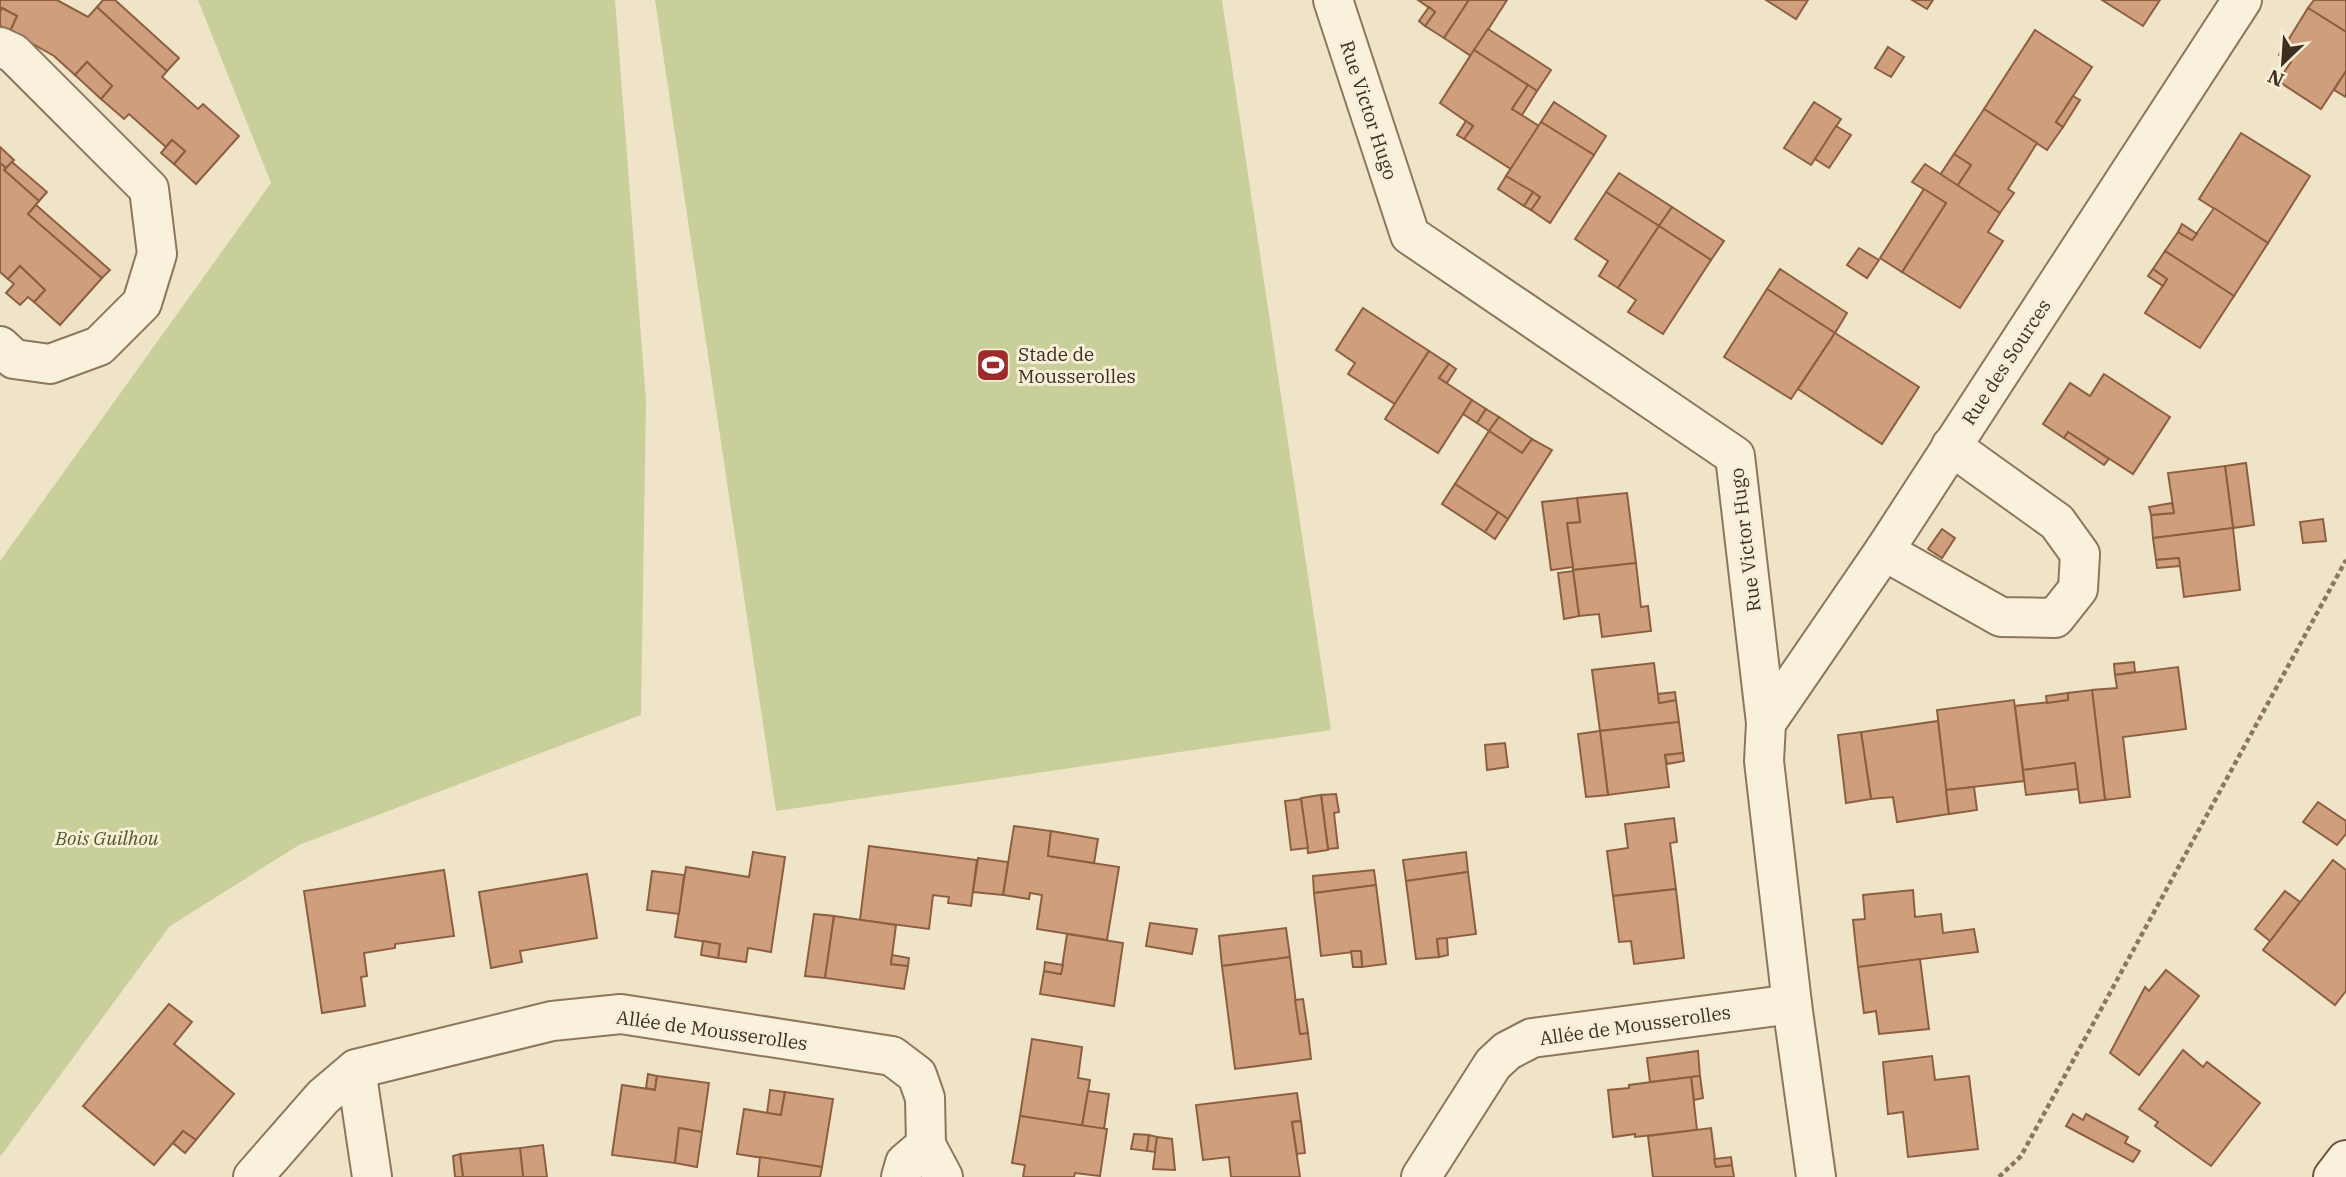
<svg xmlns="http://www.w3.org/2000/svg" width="2346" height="1177" font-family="'IBM Plex Serif',serif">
<rect width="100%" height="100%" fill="#f0e4c8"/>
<g fill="#c9cf9b">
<path d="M198,0H615L646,400L641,715L299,845L170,926L0,1157V561L271,183Z"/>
<path d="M655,0H1222L1331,730L776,811Z"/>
</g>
<g fill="#cf9f7d" stroke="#8d5f41" stroke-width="2">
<path d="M0,0H57L88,17L97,7L167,71L162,77L198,109L203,104L239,136L196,184L174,164L185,151L172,140L166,147L129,114L124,119L101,99L112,86L87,62L75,75L54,56L10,31L17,16L2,8L0,12Z"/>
<path d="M103,0H115L179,58L167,71L97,7Z"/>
<path d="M1418,0H1469L1444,38L1425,26L1435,12Z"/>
<path d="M1469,0H1507L1471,56L1444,38Z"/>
<path d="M1766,0H1808L1796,19Z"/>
<path d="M1912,0H1933L1927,9Z"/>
<path d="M2102,0H2160L2143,26Z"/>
<path d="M2314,0H2346V32L2308,8Z"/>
<path d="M1429,7L1435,12L1425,26L1419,21Z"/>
<path d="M2,8L17,16L10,31L0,26V12Z"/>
<path d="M2308,8L2346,32V71L2321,109L2278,81L2291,62L2279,55Z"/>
<path d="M1488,29L1551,70L1537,91L1474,50Z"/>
<path d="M2035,30L2092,67L2056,122L2063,127L2047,150L1984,109Z"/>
<path d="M1888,47L1904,57L1891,77L1875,68Z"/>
<path d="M1474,50L1528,85L1512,109L1539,126L1511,169L1464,139L1473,126L1440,103Z"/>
<path d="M87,62L112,86L101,99L75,75Z"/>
<path d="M2346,71V97L2334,90Z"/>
<path d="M1528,85L1537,91L1522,115L1512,109Z"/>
<path d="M2073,96L2080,100L2063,127L2056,122Z"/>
<path d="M1554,102L1606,136L1594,155L1541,122Z"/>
<path d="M1814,102L1841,119L1811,165L1784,148Z"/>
<path d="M1984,109L2037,143L2008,189L2014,193L2000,213L1957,186L1971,165L1954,154Z"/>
<path d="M1466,121L1473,126L1464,139L1457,135Z"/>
<path d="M1541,122L1594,155L1550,223L1531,210L1540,197L1506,176Z"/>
<path d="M1836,126L1851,135L1829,168L1815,159Z"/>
<path d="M2241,133L2310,176L2268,243L2199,199Z"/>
<path d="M172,140L185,151L174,164L161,153Z"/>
<path d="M0,147L14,160L6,168L0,163Z"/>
<path d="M1954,154L1971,165L1957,186L1940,175Z"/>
<path d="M12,162L47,192L39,201L4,170Z"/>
<path d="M0,163L6,168L4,170L39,201L28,214L102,278L60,325L34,302L45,290L20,266L8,279L0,272Z"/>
<path d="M1925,164L2000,213L1988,232L2003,241L1960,308L1902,272L1946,203L1912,182Z"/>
<path d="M1619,173L1672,207L1659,226L1606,192Z"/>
<path d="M1506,176L1533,192L1524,206L1498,189Z"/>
<path d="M1924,189L1946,203L1902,272L1880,258Z"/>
<path d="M1533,192L1540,197L1531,210L1524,206Z"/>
<path d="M1606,192L1659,226L1618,288L1599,276L1608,261L1575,239Z"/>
<path d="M36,205L110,270L102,278L28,214Z"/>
<path d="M1672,207L1724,241L1711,260L1659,226Z"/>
<path d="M2214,208L2268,243L2234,296L2165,251L2178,232L2192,240Z"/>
<path d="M2182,224L2197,234L2192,240L2178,232Z"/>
<path d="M1659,226L1711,260L1663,334L1628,312L1636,300L1618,288Z"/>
<path d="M1859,248L1879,260L1867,278L1847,265Z"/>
<path d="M2165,251L2234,296L2200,348L2145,313L2167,279L2153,269Z"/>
<path d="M20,266L45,290L34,302L28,297L20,305L6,293L14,284L8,279Z"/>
<path d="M1780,269L1847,313L1835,333L1767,289Z"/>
<path d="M2153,269L2167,279L2163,286L2148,276Z"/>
<path d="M1767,289L1835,333L1791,399L1724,357Z"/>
<path d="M1363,308L1429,351L1395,404L1348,374L1355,363L1336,350Z"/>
<path d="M1835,333L1919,387L1882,444L1798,389Z"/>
<path d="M1429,351L1449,364L1439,378L1472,400L1438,453L1385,419Z"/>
<path d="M1449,364L1456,369L1447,383L1439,378Z"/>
<path d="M2104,374L2170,417L2133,474L2068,432L2064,438L2043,424L2070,383L2090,396Z"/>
<path d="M1472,400L1486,409L1477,423L1463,414Z"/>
<path d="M1486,409L1499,417L1489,431L1477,423Z"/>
<path d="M1499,417L1532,439L1522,453L1489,431Z"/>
<path d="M1489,431L1522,453L1532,439L1552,450L1508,519L1455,484Z"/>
<path d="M2068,432L2109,459L2104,465L2064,438Z"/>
<path d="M2246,463L2254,525L2233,528L2225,466Z"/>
<path d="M2225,466L2233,528L2153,538L2151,515L2174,513L2168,473Z"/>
<path d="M1455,484L1498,512L1485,532L1442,504Z"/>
<path d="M1627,493L1636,563L1573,570L1567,523L1580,522L1577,498Z"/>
<path d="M1577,498L1580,522L1567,523L1573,567L1551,570L1542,502Z"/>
<path d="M2172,503L2174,513L2151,515L2149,507Z"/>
<path d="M1498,512L1508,519L1495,539L1485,532Z"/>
<path d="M2323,519L2326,541L2303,543L2300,522Z"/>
<path d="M2233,528L2240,590L2184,597L2179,558L2156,560L2153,538Z"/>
<path d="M1942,529L1955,538L1942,558L1928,549Z"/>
<path d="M2179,558L2180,566L2157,568L2156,560Z"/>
<path d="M1636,563L1641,607L1648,606L1651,631L1602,637L1599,614L1579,616L1573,570Z"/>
<path d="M1573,571L1579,616L1564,619L1558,573Z"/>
<path d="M2134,662L2135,672L2115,675L2114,664Z"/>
<path d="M1654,663L1659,703L1676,700L1679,722L1600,731L1592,670Z"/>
<path d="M2178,667L2186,729L2123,737L2130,797L2105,800L2092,690L2117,688L2115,675Z"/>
<path d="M2092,690L2105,800L2080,803L2075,763L2023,770L2015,706L2068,700V693Z"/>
<path d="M1675,692L1676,700L1659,703L1658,694Z"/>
<path d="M2068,693V700L2047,703L2046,696Z"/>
<path d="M2014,700L2024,781L1946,790L1937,710Z"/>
<path d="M1938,721L1949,814L1897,822L1893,797L1871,799L1861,732Z"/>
<path d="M1679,722L1683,753L1665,755L1669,787L1608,795L1600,731Z"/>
<path d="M1600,731L1608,795L1586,797L1578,734Z"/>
<path d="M1861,732L1871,799L1846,803L1838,735Z"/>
<path d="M1505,743L1508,767L1487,770L1485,745Z"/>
<path d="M1683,753L1684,761L1667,764L1665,755Z"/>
<path d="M2075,763L2078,789L2026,795L2023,770Z"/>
<path d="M1974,787L1977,810L1949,814L1946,790Z"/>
<path d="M1336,794L1339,812L1334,813L1338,848L1328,849L1321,795Z"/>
<path d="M1321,795L1328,850L1308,853L1301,798Z"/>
<path d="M1301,799L1308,848L1291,850L1285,801Z"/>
<path d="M2318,802L2346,821V834L2337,845L2303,822Z"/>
<path d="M1674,818L1677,842L1670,843L1676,889L1613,896L1607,851L1628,848L1625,824Z"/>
<path d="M1014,826L1051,831L1048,856L1119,867L1107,940L1037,929L1042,895L1030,893L1029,899L1003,895Z"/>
<path d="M1051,831L1098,839L1094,863L1048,856Z"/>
<path d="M869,846L977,860L971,906L948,903L949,897L933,895L929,929L860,920Z"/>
<path d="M753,852L785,857L771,952L748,948L746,962L718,958L720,944L675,937L686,867L749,877Z"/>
<path d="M1466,852L1468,872L1406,881L1403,860Z"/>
<path d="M978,858L1008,862L1003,895L973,892Z"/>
<path d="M2333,860L2346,870V991L2335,1005L2263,950Z"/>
<path d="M444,870L454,936L395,944V948L364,953L367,976L361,977L365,1006L322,1013L304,891Z"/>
<path d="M1374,870L1376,885L1314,893L1313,876Z"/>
<path d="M652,871L684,875L679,914L647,910Z"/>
<path d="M1468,872L1476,934L1437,939L1439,957L1416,959L1406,881Z"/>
<path d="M587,874L597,938L520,951L522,962L491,968L479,892Z"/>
<path d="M1376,885L1386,964L1362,967L1361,951L1321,956L1314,893Z"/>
<path d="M1676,889L1684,958L1634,964L1631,941L1619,942L1613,896Z"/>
<path d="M1913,890L1915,917L1941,914L1943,933L1974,929L1978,952L1858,967L1853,920L1865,919L1863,895Z"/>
<path d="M2285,891L2300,902L2270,941L2255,929Z"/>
<path d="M814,914L834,916L825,978L805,976Z"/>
<path d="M834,916L896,925L891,964L908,966L904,989L825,978Z"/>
<path d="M1150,923L1197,929L1192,954L1146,946Z"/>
<path d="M1286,928L1290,957L1222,966L1219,936Z"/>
<path d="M1067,934L1123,943L1114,1006L1040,994L1044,971L1061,974Z"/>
<path d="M1447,938L1448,955L1439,957L1437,939Z"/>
<path d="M703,941L720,944L718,958L701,955Z"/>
<path d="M1351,951H1361L1362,967H1353Z"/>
<path d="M892,955L909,958L908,966L891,964Z"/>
<path d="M1290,957L1300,1034L1308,1033L1311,1059L1235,1069L1222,966Z"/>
<path d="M1920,959L1929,1029L1879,1034L1876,1011L1864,1013L1858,967Z"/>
<path d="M1045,962L1063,965L1061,974L1044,971Z"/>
<path d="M2166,970L2199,996L2139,1075L2110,1053L2145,987L2149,991Z"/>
<path d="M1303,999L1308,1033L1300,1034L1295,1000Z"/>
<path d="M169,1004L192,1022L174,1044L234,1094L196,1140L183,1131L154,1165L83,1106Z"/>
<path d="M1032,1039L1082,1047L1078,1078L1090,1080L1082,1126L1020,1116Z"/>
<path d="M2183,1050L2203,1067L2207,1062L2260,1103L2211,1166L2155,1126L2158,1122L2139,1109Z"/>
<path d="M1698,1051L1700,1076L1650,1082L1647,1058Z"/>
<path d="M1932,1056L1935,1080L1969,1076L1978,1149L1908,1157L1903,1112L1888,1114L1883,1062Z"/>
<path d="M648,1074L657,1076L655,1090L646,1088Z"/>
<path d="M657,1076L709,1083L702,1132L679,1128L675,1163L612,1155L622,1085L655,1090Z"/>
<path d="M1700,1076L1703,1098L1694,1100L1691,1077Z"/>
<path d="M1691,1077L1697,1130L1635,1137V1134L1613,1137L1608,1090L1629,1088V1085Z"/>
<path d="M770,1090L785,1092L781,1115L767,1114Z"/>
<path d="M1088,1091L1109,1094L1104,1129L1082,1126Z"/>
<path d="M785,1092L833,1099L822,1167L737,1154L744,1109L781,1115Z"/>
<path d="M1297,1093L1301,1121L1292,1122L1300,1177H1231L1229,1157L1203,1160L1196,1105Z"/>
<path d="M2073,1114L2083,1120L2086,1114L2128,1137L2125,1143L2140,1151L2133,1162L2066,1126Z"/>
<path d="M1020,1116L1107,1129L1100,1176L1075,1173L1074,1177H1023L1025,1165L1012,1163Z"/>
<path d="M1301,1121L1305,1153L1297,1154L1292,1122Z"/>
<path d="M679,1128L702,1132L697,1167L675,1163Z"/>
<path d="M1711,1128L1716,1167L1732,1165L1734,1177H1653L1648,1136Z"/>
<path d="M183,1131L196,1140L185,1153L173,1143Z"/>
<path d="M1134,1134L1149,1135L1147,1151L1131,1149Z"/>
<path d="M1149,1135L1157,1137L1155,1152L1147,1151Z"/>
<path d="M1157,1137L1172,1139L1175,1170L1153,1169Z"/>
<path d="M543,1145L547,1177H523L520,1148Z"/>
<path d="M520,1148L523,1177H463L460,1154Z"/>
<path d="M460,1154L463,1177H455L453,1156Z"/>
<path d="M760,1157L822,1167L820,1177H758Z"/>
<path d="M1731,1157L1732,1165L1716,1167L1714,1159Z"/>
</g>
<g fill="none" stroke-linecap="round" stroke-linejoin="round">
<g stroke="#8d765c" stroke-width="42">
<g id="street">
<path d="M1333,0L1410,235L1735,456L1766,723L1764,761L1792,1004L1816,1177"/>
<path d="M0,47L13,53L149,189L157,254L142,303L99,346L50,364L14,359L0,346"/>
<path d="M1884,551L2001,617L2055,618L2078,589L2080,554L2057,522L1951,446"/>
<path d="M1766,723L1884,551L2242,0"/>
<path d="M356,1069L372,1177"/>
<path d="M253,1177L323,1097L356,1069L552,1021L621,1014L892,1056L917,1075L925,1098L926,1145L943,1177"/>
<path d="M901,1177L905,1163L926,1145"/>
<path d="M1421,1177L1493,1064L1507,1051L1532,1038L1792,1004"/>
</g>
</g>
<g stroke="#6f573f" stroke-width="42">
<path id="secondary" d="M2333,1177L2346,1160"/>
</g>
<path stroke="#8d765c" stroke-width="4.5" stroke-dasharray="5 3.5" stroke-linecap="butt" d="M1999,1177L2021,1156L2346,560"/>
<use href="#street" stroke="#faf1dc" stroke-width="38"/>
<use href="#secondary" stroke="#faf1dc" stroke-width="38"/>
</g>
<defs>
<g id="stadium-square" transform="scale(1.75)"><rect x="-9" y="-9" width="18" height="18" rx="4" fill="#9e2a2b" stroke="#f7eed8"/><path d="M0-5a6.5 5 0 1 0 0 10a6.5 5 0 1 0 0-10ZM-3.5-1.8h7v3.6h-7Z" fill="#fff"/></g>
</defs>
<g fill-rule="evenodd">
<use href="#stadium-square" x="993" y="365"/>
</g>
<g text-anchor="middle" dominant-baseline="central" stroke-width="6" stroke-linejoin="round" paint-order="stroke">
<g font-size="19" fill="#3d2e20" stroke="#f7eed8">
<text transform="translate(1369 110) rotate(72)">Rue Victor Hugo</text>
<text transform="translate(2006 362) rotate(-57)">Rue des Sources</text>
<text transform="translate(1745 540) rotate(-97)">Rue Victor Hugo</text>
<text transform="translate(1635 1025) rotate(-8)">Allée de Mousserolles</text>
<text transform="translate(712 1030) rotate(8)">Allée de Mousserolles</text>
</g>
<g font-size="19" fill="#3d2e20" stroke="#f7eed8" text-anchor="start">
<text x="1018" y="354">Stade de<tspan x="1018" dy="22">Mousserolles</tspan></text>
</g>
<g font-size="19" font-style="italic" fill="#4d5a26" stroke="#f7eed8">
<text x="107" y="838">Bois Guilhou</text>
</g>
</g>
<g transform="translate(2283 63) rotate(205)" stroke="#f7eed8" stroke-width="5" paint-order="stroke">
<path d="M0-5L12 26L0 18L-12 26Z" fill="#3d2e20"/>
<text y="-10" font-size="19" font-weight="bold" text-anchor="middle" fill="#3d2e20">N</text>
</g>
</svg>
